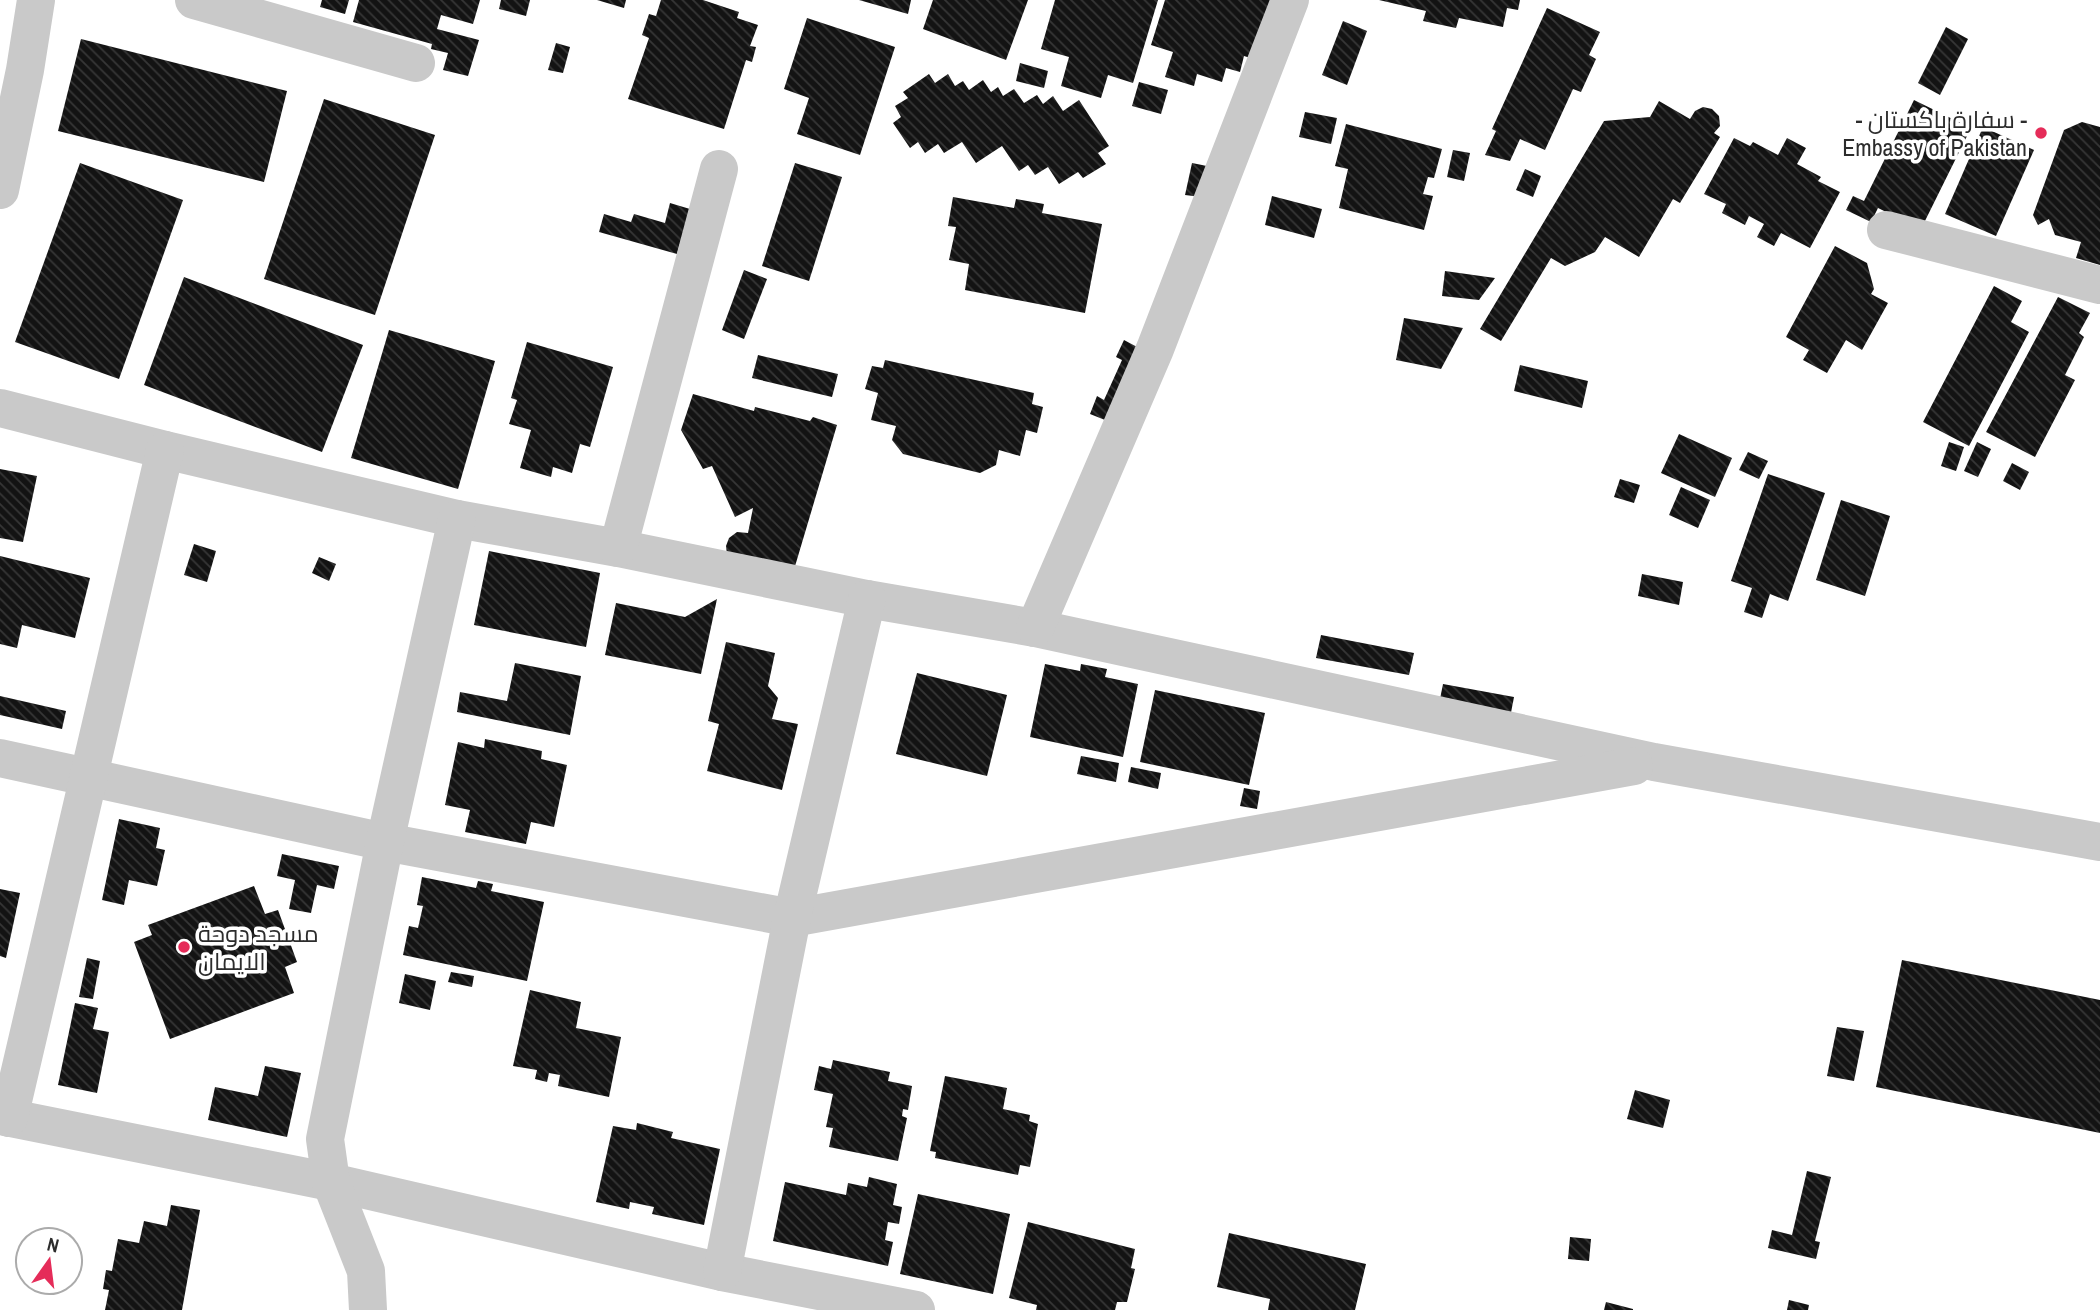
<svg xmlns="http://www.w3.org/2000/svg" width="2100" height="1310" font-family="'Archivo Narrow',Cairo,sans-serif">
<defs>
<pattern id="building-back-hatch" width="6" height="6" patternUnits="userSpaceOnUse" patternTransform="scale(1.75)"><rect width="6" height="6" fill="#131313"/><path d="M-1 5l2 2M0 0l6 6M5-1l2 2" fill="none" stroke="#363636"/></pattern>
</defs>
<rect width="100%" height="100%" fill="#fff"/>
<g fill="url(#building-back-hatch)">
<path d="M322,0H349L345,14L320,7Z"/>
<path d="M359,0H480L473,24L441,15L437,29L479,40L468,76L443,70L448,53L431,49L432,44L353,22Z"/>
<path d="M501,0H530L526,16L499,9Z"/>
<path d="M597,0H626L624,8Z"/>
<path d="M661,0H703L739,12L737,18L758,25L750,46L756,47L752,62L746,60L724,129L628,99L649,38L642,35L649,14L656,16Z"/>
<path d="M859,0H911L908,14Z"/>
<path d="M933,0H1028L1006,60L923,29Z"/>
<path d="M1055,0H1158L1133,83L1108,75L1101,98L1061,86L1069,57L1041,49Z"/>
<path d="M1165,0H1279L1260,61L1244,56L1240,72L1226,68L1222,82L1197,74L1194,86L1165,77L1173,52L1151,45Z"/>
<path d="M1379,0H1520L1518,10L1507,8L1503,27L1459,18L1456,28L1423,21L1426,11Z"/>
<path d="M1547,8L1600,32L1589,55L1596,59L1581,92L1573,89L1545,150L1520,139L1510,161L1485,155L1496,131L1492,129Z"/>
<path d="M807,18L895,47L860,155L797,134L809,98L784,89Z"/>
<path d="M1343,21L1367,31L1347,85L1322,75Z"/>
<path d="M1946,27L1968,39L1940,95L1918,83Z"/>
<path d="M81,39L287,91L264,182L58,131Z"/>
<path d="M556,43L570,47L563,73L548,70Z"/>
<path d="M1020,63L1048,71L1044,88L1016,81Z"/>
<path d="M929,74L935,83L948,74L955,86L963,81L969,90L983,80L991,92L998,87L1003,96L1014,89L1024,103L1037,95L1043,104L1053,96L1063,111L1079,100L1109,146L1098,153L1106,164L1083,178L1078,172L1059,184L1048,167L1035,175L1028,165L1019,171L1002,146L976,163L962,142L944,153L938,144L925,153L918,142L910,148L893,123L901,117L895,106L908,98L903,92Z"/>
<path d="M1139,82L1168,90L1161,114L1132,106Z"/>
<path d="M324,99L435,135L375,315L264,279Z"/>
<path d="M1914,100L1971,128L1921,229L1878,208L1871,222L1846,210L1853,196L1864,201Z"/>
<path d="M1659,101L1690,119L1695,111L1703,107L1712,109L1719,116L1720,126L1714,133L1720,137L1680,203L1673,199L1639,257L1605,237L1595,252L1565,266L1551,258L1501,341L1480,329L1604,121L1650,117Z"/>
<path d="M1305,112L1337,118L1331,144L1299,137Z"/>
<path d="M2082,122L2100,127V265L2076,258L2081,242L2055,235L2049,219L2038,225L2033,215L2064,130Z"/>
<path d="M1346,124L1442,149L1434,178L1428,177L1423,194L1433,196L1424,230L1339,208L1348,169L1335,166Z"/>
<path d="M1983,127L2034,150L1996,236L1945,214Z"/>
<path d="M1734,138L1750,146L1753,142L1778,155L1787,138L1806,148L1797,164L1821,177L1818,181L1840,192L1810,248L1781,233L1774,246L1757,237L1764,224L1749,216L1745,225L1722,213L1726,204L1704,194Z"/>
<path d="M1453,150L1470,153L1464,181L1447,177Z"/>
<path d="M80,163L183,200L119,379L15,342Z"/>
<path d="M795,163L842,177L809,281L762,266Z"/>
<path d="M1192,163L1207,166L1201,197L1185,195Z"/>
<path d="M1525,169L1541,176L1533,197L1516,190Z"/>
<path d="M1272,196L1322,209L1314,238L1265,225Z"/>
<path d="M953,197L1014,208L1016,199L1044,204L1042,213L1102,224L1085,313L965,290L969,264L949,260L956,227L948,226Z"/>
<path d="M670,203L690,209L677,254L599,232L604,214L631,222L634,214L665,223Z"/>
<path d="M1835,246L1867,263L1874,289L1871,294L1888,303L1862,350L1846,340L1827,373L1803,360L1809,350L1786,337Z"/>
<path d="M744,270L767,279L744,339L722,330Z"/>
<path d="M1445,271L1495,278L1479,300L1442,296Z"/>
<path d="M184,277L363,345L322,452L144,385Z"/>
<path d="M1994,286L2022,301L2011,322L2029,332L1969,446L1923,422Z"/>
<path d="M2058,297L2090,313L2079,333L2084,337L2065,375L2075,380L2035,457L1986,432Z"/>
<path d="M1404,318L1463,328L1441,369L1396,360Z"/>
<path d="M389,330L495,361L458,489L351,458Z"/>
<path d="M1124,340L1139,348L1105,420L1090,414L1097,396L1104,400L1122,360L1116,357Z"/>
<path d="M527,342L613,367L590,447L580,444L572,473L553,467L551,477L520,468L531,430L509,424L517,400L511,398Z"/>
<path d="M758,355L838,374L832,397L752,378Z"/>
<path d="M885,360L1034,393L1032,404L1043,407L1037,433L1026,430L1020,456L999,450L996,465L980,473L903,454L892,440L896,426L871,420L878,393L865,389L872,366L883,368Z"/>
<path d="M1520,365L1588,381L1582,408L1514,391Z"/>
<path d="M693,394L754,411L755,407L810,421L813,417L837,425L793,573L727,555L726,546L729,538L737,532L748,533L753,508L735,517L712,466L703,469L681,430Z"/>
<path d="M1679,434L1732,458L1715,497L1661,473Z"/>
<path d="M1949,442L1964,447L1956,471L1941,466Z"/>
<path d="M1977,442L1991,449L1978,477L1964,471Z"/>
<path d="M1748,452L1768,461L1759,479L1739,470Z"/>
<path d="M2012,463L2029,472L2020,490L2003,481Z"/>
<path d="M0,469L37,476L23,542L0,538Z"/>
<path d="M1768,474L1825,493L1788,601L1770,594L1762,618L1744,612L1752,588L1731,581Z"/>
<path d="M1620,479L1640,485L1634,503L1614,497Z"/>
<path d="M1681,487L1710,500L1698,528L1669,515Z"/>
<path d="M1841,500L1890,516L1865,596L1816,580Z"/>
<path d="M194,544L216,551L207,582L184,575Z"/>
<path d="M489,551L600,573L586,647L474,625Z"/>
<path d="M0,556L90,578L75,638L22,625L17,648L0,644Z"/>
<path d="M319,557L336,564L329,581L312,573Z"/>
<path d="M1642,574L1683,582L1679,605L1638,596Z"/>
<path d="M717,599L701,674L605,655L616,603L685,617Z"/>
<path d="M1321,635L1414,653L1409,675L1316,658Z"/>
<path d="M726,642L775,653L768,686L778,698L772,719L798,724L782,790L707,771L719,724L708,721Z"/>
<path d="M515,663L581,676L570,735L457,712L460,692L507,701Z"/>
<path d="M1045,664L1080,671L1081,664L1107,669L1105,677L1138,684L1123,757L1030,737Z"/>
<path d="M917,673L1007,695L987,776L896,754Z"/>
<path d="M1443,684L1514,697L1509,723L1438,709Z"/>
<path d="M1155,690L1265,713L1249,785L1140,762Z"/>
<path d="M0,696L66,711L62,729L0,715Z"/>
<path d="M485,739L542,751L541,759L567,765L554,827L531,822L526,844L465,832L470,810L445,805L458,742L484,748Z"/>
<path d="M1081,756L1119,763L1116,782L1077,774Z"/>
<path d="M1131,767L1161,773L1158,789L1128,782Z"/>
<path d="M1244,788L1260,791L1257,809L1240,806Z"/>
<path d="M119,819L160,828L156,848L165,850L157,886L129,880L124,905L102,900Z"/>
<path d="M282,854L339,866L334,889L317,885L311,913L289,909L295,880L277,876Z"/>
<path d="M422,877L476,888L478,881L493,884L491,891L544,902L527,981L403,955L409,926L418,928L423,906L417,905Z"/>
<path d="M254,886L265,914L278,910L297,962L285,967L294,993L170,1039L134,942L152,935L148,925Z"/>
<path d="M0,889L20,893L6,958L0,956Z"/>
<path d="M87,958L100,961L93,999L79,997Z"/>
<path d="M1902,960L2100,1000V1133L1876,1087Z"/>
<path d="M451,972L474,976L472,987L448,982Z"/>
<path d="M405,974L436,981L430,1010L399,1003Z"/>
<path d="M530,990L581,1002L576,1028L621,1037L609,1097L558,1086L560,1075L549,1073L547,1082L535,1079L537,1070L513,1066Z"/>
<path d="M75,1003L98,1008L93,1029L109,1032L97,1093L58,1085Z"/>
<path d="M1837,1027L1864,1031L1854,1081L1827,1076Z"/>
<path d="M833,1060L890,1072L888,1081L912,1086L908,1110L903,1109L902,1116L907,1118L898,1161L829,1147L833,1128L826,1127L833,1094L814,1090L819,1066L831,1069Z"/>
<path d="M265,1066L301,1073L287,1137L208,1120L215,1087L258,1096Z"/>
<path d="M945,1076L1007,1088L1003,1109L1030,1115L1029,1121L1038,1124L1030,1167L1020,1165L1018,1175L935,1158L936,1152L930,1151Z"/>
<path d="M1635,1090L1670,1100L1663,1128L1627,1119Z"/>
<path d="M637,1123L673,1132L671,1138L720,1149L704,1225L652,1214L654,1207L630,1202L629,1209L596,1202L613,1126L636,1130Z"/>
<path d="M1807,1171L1831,1177L1815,1241L1820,1242L1816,1259L1768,1248L1772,1230L1792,1235Z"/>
<path d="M869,1177L897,1184L893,1205L902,1207L899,1224L888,1222L885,1240L893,1242L888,1266L773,1241L785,1182L846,1195L848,1183L867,1187Z"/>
<path d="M918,1194L1010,1214L993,1294L900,1274Z"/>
<path d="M171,1205L200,1210L182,1310H105L109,1290L103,1289L106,1270L112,1271L118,1239L139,1243L144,1221L167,1226Z"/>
<path d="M1028,1222L1135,1249L1131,1268L1135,1269L1127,1302H1117L1115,1310H1036L1037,1305L1009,1298Z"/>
<path d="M1229,1233L1366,1264L1355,1310H1268L1270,1299L1217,1287Z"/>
<path d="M1570,1237L1591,1239L1589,1261L1568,1259Z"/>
<path d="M1789,1300L1809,1305L1808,1310H1787Z"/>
<path d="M1606,1302L1633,1309V1310H1604Z"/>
</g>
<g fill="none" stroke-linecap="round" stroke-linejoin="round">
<g stroke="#c9c9c9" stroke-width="38">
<path d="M194,0L416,63"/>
<path d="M0,190L25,70L36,0"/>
<path d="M1886,230L2100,285"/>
<path d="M0,408L165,450L457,519L618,548L867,599L1035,628L1654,762L2100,842"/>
<path d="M618,548L719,169"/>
<path d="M1035,628L1155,349L1290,0"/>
<path d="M0,758L385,842L792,918L1634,766"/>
<path d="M0,1116L331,1182L722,1272L916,1310"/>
<path d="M9,1118L165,450"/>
<path d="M722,1272L792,918L867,599"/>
<path d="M368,1310L366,1271L331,1182L325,1139L385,842L457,519"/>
</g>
</g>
<g fill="#e52c59" stroke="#fff" stroke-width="2.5">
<circle cx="2041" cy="133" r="7"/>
<circle cx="184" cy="947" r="7"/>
</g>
<g text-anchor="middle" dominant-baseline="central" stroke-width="7" stroke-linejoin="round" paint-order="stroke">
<g font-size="24" fill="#2c2c2c" stroke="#fff" text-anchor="end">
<text x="2027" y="119">- سفارة باكستان -<tspan x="2027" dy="28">Embassy of Pakistan</tspan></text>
<text x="198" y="933" text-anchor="start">مسجد دوحة<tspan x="198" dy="28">الايمان</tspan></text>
</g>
</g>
<g transform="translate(49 1261) rotate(14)"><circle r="33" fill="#ffffff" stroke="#ababab" stroke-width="2"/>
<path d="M0-5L12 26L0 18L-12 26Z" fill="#e52c59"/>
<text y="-10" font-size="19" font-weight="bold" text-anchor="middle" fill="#2c2c2c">N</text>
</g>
</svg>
